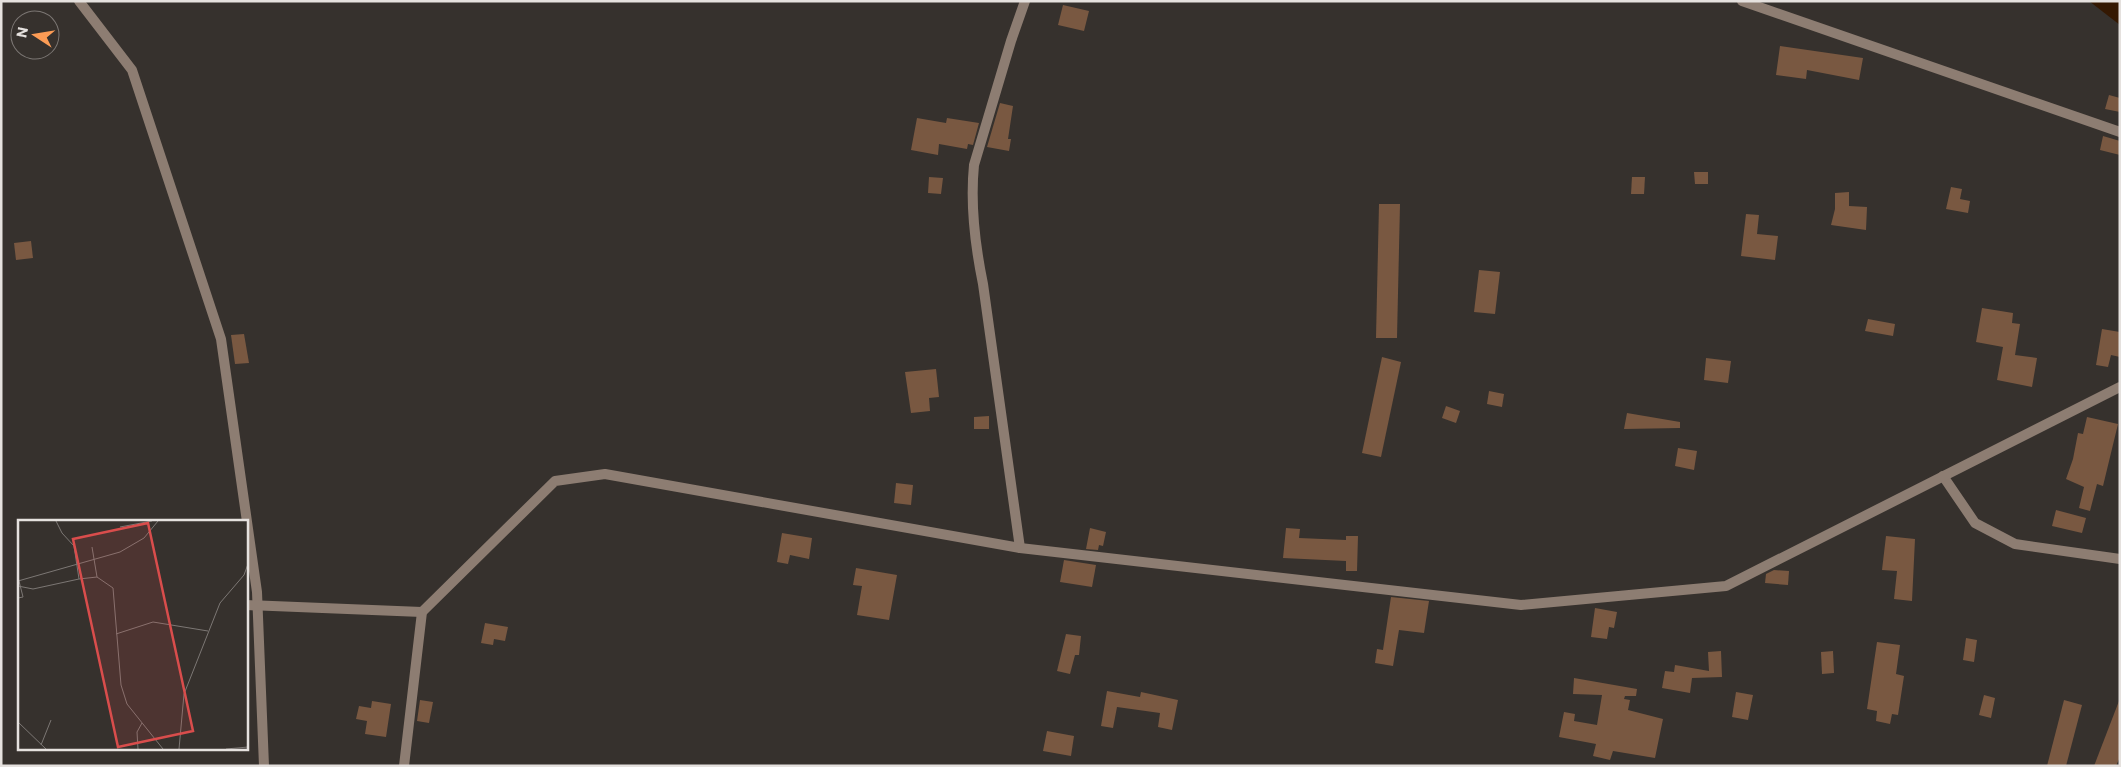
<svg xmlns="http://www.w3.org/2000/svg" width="2121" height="767" font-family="Commissioner,sans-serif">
<rect width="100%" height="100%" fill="#36312d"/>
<path fill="#341802" d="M2089,1H2120V25Z"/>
<g fill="#795841">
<path d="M1063,5L1089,11L1084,31L1058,25Z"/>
<path d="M1780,46L1863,58L1859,80L1807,70L1806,79L1776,75Z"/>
<path d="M2109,95L2120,98V112L2105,109Z"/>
<path d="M1000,103L1013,106L1008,139H1011L1009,151L987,147Z"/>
<path d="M917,118L946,123L947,118L979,123L973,145L968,144L967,149L939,144L938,155L911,150Z"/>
<path d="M2103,136L2120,141V155L2100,150Z"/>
<path d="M1694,172H1708V184H1695Z"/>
<path d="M929,177L943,178L941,194L928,193Z"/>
<path d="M1632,177H1645L1644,194H1631Z"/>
<path d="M1951,187L1962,189L1960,199L1970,201L1968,213L1946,209Z"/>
<path d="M1849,192V206L1867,207L1866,230L1831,225L1835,209V193Z"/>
<path d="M1379,204H1400L1397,338H1376Z"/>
<path d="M1746,214L1759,215L1757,234L1778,236L1775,260L1741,256Z"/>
<path d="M31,241L33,258L16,260L14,243Z"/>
<path d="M1479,270L1500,272L1495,314L1474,312Z"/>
<path d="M1982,308L2013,313L2012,323L2020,324L2015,355L2037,358L2032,387L1997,380L2003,347L1976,342Z"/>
<path d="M1868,319L1895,324L1893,336L1865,331Z"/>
<path d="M2102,329L2120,332V357L2111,355L2108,367L2096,365Z"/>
<path d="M244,334L249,363L235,364L231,335Z"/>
<path d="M1382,357L1401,362L1381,457L1362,453Z"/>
<path d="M1706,358L1731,361L1728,383L1704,380Z"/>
<path d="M936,369L939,397L929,398L930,411L911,413L905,372Z"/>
<path d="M1489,391L1504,394L1502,407L1487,404Z"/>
<path d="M1446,406L1460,411L1456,423L1442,418Z"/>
<path d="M1627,413L1680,422V428L1624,429Z"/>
<path d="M989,416V429H974V417Z"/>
<path d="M2087,417L2118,424L2103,486L2097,484L2090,511L2079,508L2084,487L2066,479L2073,459L2078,433L2083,434Z"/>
<path d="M1678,448L1697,451L1694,470L1675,466Z"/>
<path d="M896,483L913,485L911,505L894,503Z"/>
<path d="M2056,510L2086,518L2082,533L2052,526Z"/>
<path d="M1090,528L1106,532L1103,546L1099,545L1098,550L1086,549Z"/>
<path d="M1286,528L1300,529L1299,538L1346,540V536H1358L1357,571H1346V561L1283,558Z"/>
<path d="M782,533L812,538L809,559L790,555L788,564L777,562Z"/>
<path d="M1886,536L1915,539L1912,601L1894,599L1897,571L1882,570Z"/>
<path d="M1064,560L1096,565L1092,587L1060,582Z"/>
<path d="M856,568L897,575L889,620L857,615L862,586L853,585Z"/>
<path d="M1774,570L1789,571L1788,585L1765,583L1766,574Z"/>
<path d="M1391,597L1429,601L1424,633L1399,630L1393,666L1375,663L1377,649L1383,650Z"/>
<path d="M1595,608L1617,612L1614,628L1609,627L1607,639L1591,637Z"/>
<path d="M485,623L508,627L505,641L494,639L493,645L481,643Z"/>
<path d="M1066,634L1081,636L1079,655H1075L1070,674L1057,671Z"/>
<path d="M1966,638L1977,640L1974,662L1963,660Z"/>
<path d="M1877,642L1900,645L1896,674L1904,676L1898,715L1892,714L1890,724L1876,721L1877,711L1867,709Z"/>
<path d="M1721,651L1722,677L1692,678L1690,693L1662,688L1665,671L1674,672L1675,665L1709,671L1708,652Z"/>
<path d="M1833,651L1834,673L1822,674L1821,652Z"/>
<path d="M1574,678L1637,689L1636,696H1625L1624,699L1630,700L1628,710L1663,719L1655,758L1613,751L1610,760L1593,756L1596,744L1559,737L1564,712L1575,714L1574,721L1597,725L1602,695L1573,694Z"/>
<path d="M1107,691L1140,697L1141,692L1178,700L1172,730L1158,727L1160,713L1117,707L1113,728L1101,726Z"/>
<path d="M1736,692L1753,695L1748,720L1732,717Z"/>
<path d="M1984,695L1995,698L1991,718L1979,715Z"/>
<path d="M420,700L433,702L429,723L417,721Z"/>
<path d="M2064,700L2082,705L2066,766H2047Z"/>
<path d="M372,701L391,704L386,737L365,734L367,721L356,719L359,706L371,708Z"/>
<path d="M2119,701L2120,757L2116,766H2094Z"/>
<path d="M1047,731L1074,736L1071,756L1043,751Z"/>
</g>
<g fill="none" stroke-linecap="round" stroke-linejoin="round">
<g stroke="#8d7d72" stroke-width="10">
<path d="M79,1L132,70L221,339L257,592L264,766"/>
<path d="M1742,1L2120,132"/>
<path d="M1943,476L1975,523L2015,544L2120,559"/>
<path d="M1020,548L983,284C975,245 970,205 974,165L1011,41L1025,1"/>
<path d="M246,605L422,612"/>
<path d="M404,766L422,612L555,481L605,474L1020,548L1521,605L1726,586L2120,387"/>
</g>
</g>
<g transform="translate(18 520)">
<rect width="230" height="230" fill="#36312d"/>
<path fill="none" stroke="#7c7774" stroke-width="1" d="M38,1L44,13L56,26L61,59L79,57L95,68L103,165L109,184L145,229M102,7L134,1M74,27L79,57M0,57L5,77L0,78M0,61L102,32L126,18L140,1M0,66L15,69L61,59M98,114L135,102L190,111M0,202L28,229M23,225L33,200M120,229L119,212L124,203M161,229L166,174L202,83L226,55L230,44M208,229L230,227"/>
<path fill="#d94d4c" fill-opacity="0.15" stroke="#d94d4c" stroke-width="2.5" d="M130,3L175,211L100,227L55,19Z"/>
<rect width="230" height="230" fill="none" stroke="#e5e1de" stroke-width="2.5"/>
</g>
<rect width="2121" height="767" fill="none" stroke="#e5e1de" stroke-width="5"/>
<g transform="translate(35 35) rotate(282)"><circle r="24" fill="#36312d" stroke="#7c7774"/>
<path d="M0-4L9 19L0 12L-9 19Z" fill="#fd9c55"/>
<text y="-8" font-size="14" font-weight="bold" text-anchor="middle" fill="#e5e1de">N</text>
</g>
</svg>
